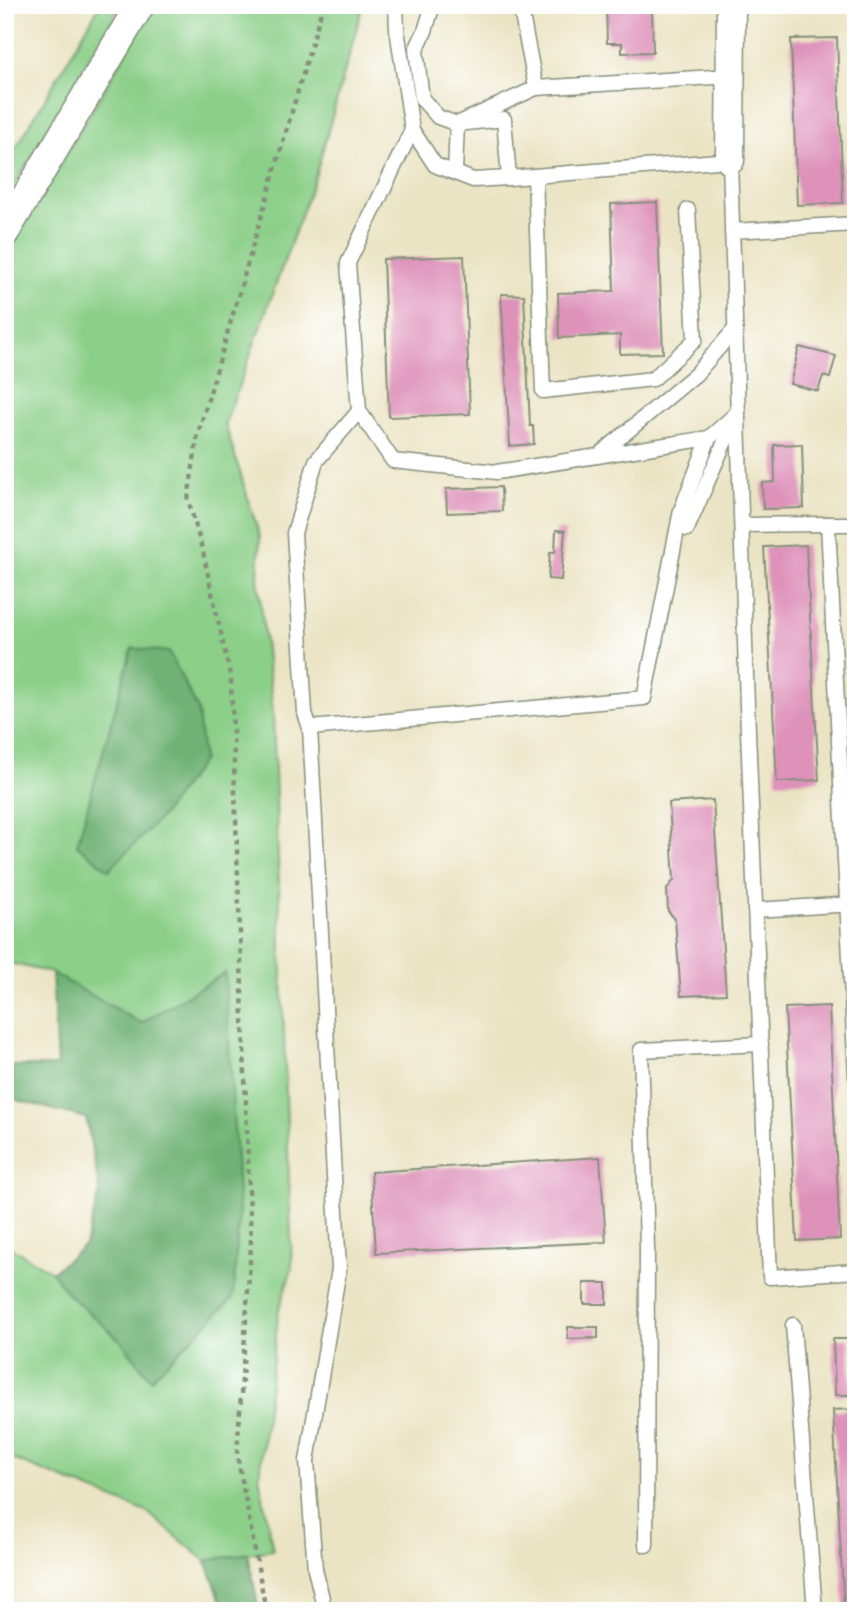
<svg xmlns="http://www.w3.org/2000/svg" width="861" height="1616" font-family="'Architects Daughter',sans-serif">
<rect width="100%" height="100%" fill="#fff"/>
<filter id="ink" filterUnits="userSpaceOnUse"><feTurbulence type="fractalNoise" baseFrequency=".0143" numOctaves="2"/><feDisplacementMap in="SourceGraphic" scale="14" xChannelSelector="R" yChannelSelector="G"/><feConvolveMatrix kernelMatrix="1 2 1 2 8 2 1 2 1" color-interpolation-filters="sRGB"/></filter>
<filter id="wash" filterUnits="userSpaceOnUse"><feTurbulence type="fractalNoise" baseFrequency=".00686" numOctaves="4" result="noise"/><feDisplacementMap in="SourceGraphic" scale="28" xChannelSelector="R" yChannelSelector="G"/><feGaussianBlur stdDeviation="1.57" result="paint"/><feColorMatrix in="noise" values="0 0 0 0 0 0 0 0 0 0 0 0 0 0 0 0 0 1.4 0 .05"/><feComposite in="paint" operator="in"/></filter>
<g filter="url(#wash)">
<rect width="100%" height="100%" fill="#ebe4c4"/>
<g fill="#8bcf88" stroke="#55865e" stroke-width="2">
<path d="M100,5H121L5,201V167Z"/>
<path d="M154,5H363L316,174L225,424L260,537L258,578L273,712L292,1269L279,1309L259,1476L273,1550L206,1561L147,1512L5,1456V1244L52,1272L68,1294L120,1340L151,1379L225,973L141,1023L52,973L5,962V259Z"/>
</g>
<g fill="#70b274" stroke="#487854" stroke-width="2">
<path d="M132,648L169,652L198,710L203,760L161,817L109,870L77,845Z"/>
<path d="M52,973L141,1023L225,973L239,1211L233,1298L151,1379L120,1340L68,1294L52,1272L85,1245L100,1192L86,1118L5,1097V1066H57Z"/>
<path d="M248,1553L259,1611H225L206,1561Z"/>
</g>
<g id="blocks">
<g fill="#de92ba">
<path d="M606,5H652L653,52L622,53V43H607Z"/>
<path d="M837,38L843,203L797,205L791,39Z"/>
<path d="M657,202L663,353L620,354V335L559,338L558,293L614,291L611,204Z"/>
<path d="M464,256L470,414L389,417L383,259Z"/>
<path d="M501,294L524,295L530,426H533L534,444L510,446Z"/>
<path d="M799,347L836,356L830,378L823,376L818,391L790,384Z"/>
<path d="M802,444L804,508L763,509L762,483L775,482L774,445Z"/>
<path d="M501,487L502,511L447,513L446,489Z"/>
<path d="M556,530L565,531L561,580L548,579L550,552H555Z"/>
<path d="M806,545L819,780L777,782L764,547Z"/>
<path d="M713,800L726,994L681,996L675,919L668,911L667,889L674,880L669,803Z"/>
<path d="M829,1006L840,1239L797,1241L785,1008Z"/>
<path d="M600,1157L606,1242L376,1253L371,1172Z"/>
<rect x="584" y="1283" width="23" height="21"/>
<path d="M568,1327H598V1338L568,1339Z"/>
<path d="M833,1339H849L851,1395H835Z"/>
<path d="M856,1409V1611H844L833,1410Z"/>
</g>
</g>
</g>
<g filter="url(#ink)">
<use href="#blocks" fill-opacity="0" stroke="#85907c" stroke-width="2"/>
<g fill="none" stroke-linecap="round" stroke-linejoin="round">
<g stroke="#85907c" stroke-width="17">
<g id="lane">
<path d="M396,5L397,29L412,130L435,165L473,180L509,178L504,119L457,124L438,117L422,99L416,50L425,31L433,5"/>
<path d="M520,5L536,88L730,76"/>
<path d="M412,130L348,263L359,411L393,461L497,472L709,438L738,412"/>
<path d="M455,172L457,124L536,88"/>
<path d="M535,176L543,391L653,379L695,340L688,210"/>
<path d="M509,178L730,160L747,706L770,1277L856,1271"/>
<path d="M732,231L856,224"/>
<path d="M359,411L316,461L294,533L305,713L310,728L644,698L681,510L709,438"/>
<path d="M598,456L696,374L735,329"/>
<path d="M856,524H828L856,1077"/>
<path d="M742,525L828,524"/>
<path d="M687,529L736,416"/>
<path d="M310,728L339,1269L307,1461L315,1569L325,1611"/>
<path d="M755,910L854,904"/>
<path d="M793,1325L815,1611"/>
<path d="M646,1545L647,1247L641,1050L761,1044"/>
</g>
</g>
<g stroke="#85907c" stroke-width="31">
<g id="street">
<path d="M730,160L731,5"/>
<path d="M5,232L140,5"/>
</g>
</g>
<path stroke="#85907c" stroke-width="4.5" stroke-dasharray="5 5" stroke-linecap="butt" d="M266,1611L237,1454L251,1246L231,679L203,552L188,499L198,434L323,5"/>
<use href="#lane" stroke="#fff" stroke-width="14"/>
<use href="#street" stroke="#fff" stroke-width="28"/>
</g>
</g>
<rect width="861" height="1616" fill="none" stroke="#fff" stroke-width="28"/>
</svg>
